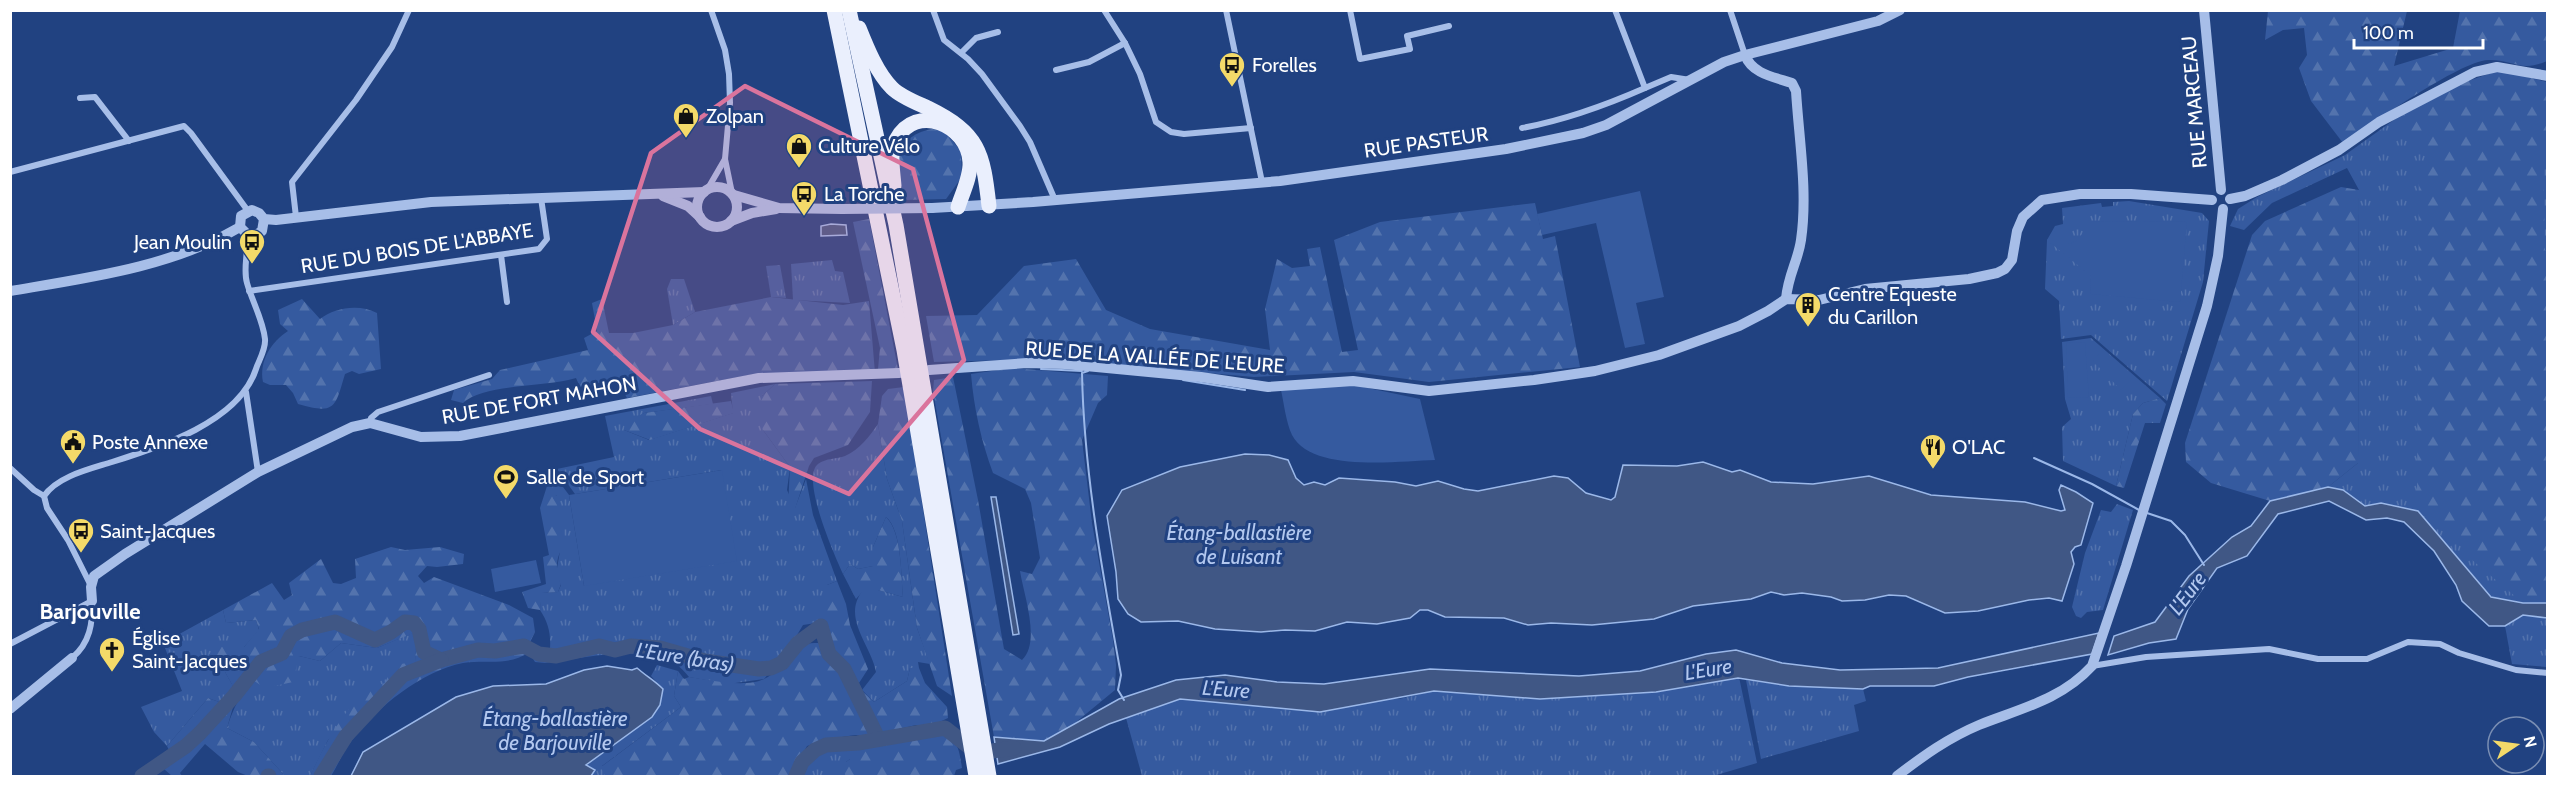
<svg xmlns="http://www.w3.org/2000/svg" width="2558" height="787" font-family="Cabin,sans-serif">
<defs>
<pattern id="grass-tufts" width="24" height="20" patternUnits="userSpaceOnUse" patternTransform="scale(1.5)"><rect width="24" height="20" fill="#355a9f"/><path d="M3 7l-1-3M5 7V3M7 7l1-3M15 17l-1-3M17 17v-4M19 17l1-3" fill="none" stroke="#5373ad"/></pattern>
<pattern id="forest-firs" width="22" height="20" patternUnits="userSpaceOnUse" patternTransform="scale(1.5)"><rect width="22" height="20" fill="#355a9f"/><path d="M5 1l3.5 6h-7zM16 11l3.5 6h-7z" fill="#5373ad"/></pattern>
</defs>
<rect width="100%" height="100%" fill="#214281"/>
<g fill="url(#grass-tufts)">
<path d="M2547,90V603L2522,602L2492,597L2418,511L2381,503L2365,506L2343,490L2328,487L2358,463L2359,190L2347,168L2272,203L2244,230L2230,226L2238,209L2257,197L2345,155L2405,112Z"/>
<path d="M2129,201L2202,213L2209,221L2203,282L2167,401L2091,335L2061,339L2059,301L2045,289L2047,240L2055,226L2063,224L2062,208L2101,203L2102,207L2113,206V202Z"/>
<path d="M832,260L835,271L843,272L850,303L793,300L791,264Z"/>
<path d="M780,265L786,298L771,297L766,266Z"/>
<path d="M671,279H684L695,312L673,325L667,289Z"/>
<path d="M2091,338L2160,398L2143,403L2133,414L2116,486L2063,461L2062,427L2071,419L2065,399L2062,342Z"/>
<path d="M775,384L762,396L763,430L790,467L787,490L795,508L806,479L813,515L837,581L827,585L828,621L803,625L785,655L764,679L728,684L689,677C681,667 671,658 658,656C622,649 580,658 545,663L535,662L532,657L550,649C551,633 548,622 540,610L541,593L558,592L561,585L556,574L560,551L552,497L557,495L548,483L535,485L537,474L551,471L569,495L584,586L722,470L575,494L557,469L614,457L605,416L711,396L713,404L644,413L624,430L649,440L733,413L731,393Z"/>
<path d="M878,424L887,479L902,521L917,628L930,664L918,662L919,668H910L907,681L874,702L862,690L876,672C871,644 841,618 863,590H878L903,597C901,576 902,530 886,517L873,547V566L858,569L850,564L843,574C835,556 800,478 818,464C826,458 837,459 845,456C860,449 869,437 878,424Z"/>
<path d="M2117,504L2133,510L2103,610L2087,612L2081,618L2076,616L2072,607L2085,553L2101,510L2111,512Z"/>
<path d="M223,610L226,623L256,620L259,630L244,647H221L225,672L233,686L222,703L208,698L167,746L154,732L141,707L182,691L163,643Z"/>
<path d="M2523,615L2547,618V667L2512,664L2505,626Z"/>
<path d="M417,631L415,662L385,683L328,740L310,776H285L254,742L227,728C242,681 258,677 299,656L320,661L341,643L377,648Z"/>
<path d="M657,665L678,671L674,696L681,707L602,766L613,774L611,776H591L595,770L586,766L652,717L663,689L651,676Z"/>
<path d="M1739,677L1757,763L1713,776H1142L1126,718L1180,699H1399L1434,691L1540,699L1580,697L1656,692Z"/>
<path d="M1746,680L1789,686L1863,689L1866,701L1854,705L1859,731L1761,759Z"/>
<path d="M830,750H850V759L846,762V776H800L814,754Z"/>
</g>
<g fill="url(#forest-firs)">
<path d="M2268,11H2407L2394,66L2453,48L2460,11H2547V61C2519,73 2514,59 2488,60C2458,62 2372,124 2343,143L2311,101L2299,68L2307,55L2304,28L2283,30L2265,40Z"/>
<path d="M2500,70L2547,82V148L2543,152L2545,250L2548,252L2547,603H2523L2471,559L2417,492L2419,184L2428,157L2397,118L2465,82Z"/>
<path d="M932,129L944,131L961,151L962,177L946,199L904,200C897,167 891,137 932,129Z"/>
<path d="M2341,187L2359,190L2358,463L2328,487L2270,501L2211,483L2186,462L2185,443L2252,235L2265,221Z"/>
<path d="M1535,203L1543,239L1555,236L1580,367L1429,382L1354,372L1254,377L1046,359L934,362L926,316L977,315L1024,266L1076,259L1106,310L1150,329L1270,350L1265,309L1277,259L1292,268L1310,266L1307,249L1320,247L1342,352L1358,350L1334,240L1380,222Z"/>
<path d="M869,219L898,369H878L880,348L853,222Z"/>
<path d="M771,297L843,305L869,301L875,373L754,374L627,398L617,379L580,387L576,378C547,387 483,384 463,403L451,400L454,390L492,379L500,370L588,350L584,338L597,331L592,303L602,299L609,333H633L673,325L695,312Z"/>
<path d="M302,299L320,319C335,307 360,304 377,313L381,369L359,374L352,371L345,374C335,407 336,415 298,404L293,393L286,385H270L263,382C259,361 271,342 288,331L280,324L278,310Z"/>
<path d="M1012,368L1108,376L1107,395L1098,403L1082,440L1092,523L1113,640L1116,665L1115,690L1064,732L1044,741L994,737L933,391L934,380L953,377L978,500L1004,649L1022,660C1041,642 1024,596 1020,571L1032,574L1040,558L1031,503L1025,489L993,473C981,440 974,409 971,374Z"/>
<path d="M872,381L870,412L848,445L814,458L809,466L795,509L788,507L790,467L763,430L757,410L762,396L775,384Z"/>
<path d="M904,387L952,696L937,686L917,628L902,521L887,479L878,424L882,396L888,389Z"/>
<path d="M2160,398L2166,404L2160,423H2145L2124,488L2116,486L2133,414L2143,403Z"/>
<path d="M731,401L734,413L650,440L624,430L625,422L644,413Z"/>
<path d="M548,483L558,494L553,498L562,510L565,545C555,556 555,572 561,584L558,592L542,593L540,610L528,608L522,592L546,584L543,557L549,555L540,508Z"/>
<path d="M886,517C902,532 901,575 903,597L878,590H864L856,599L843,574L850,564L858,569L873,566V547Z"/>
<path d="M391,547L405,550L440,547L464,554L463,564L437,567L427,566L418,576L424,583L434,577L509,605L533,618L535,632L530,642L517,644L530,652C505,667 490,659 463,663C422,671 377,707 352,740C343,751 338,765 331,776H310C324,746 351,691 385,683L393,665L415,662L416,632L377,648L341,643L320,661L299,656L293,682L265,688L253,680L244,693L235,690L225,672L214,674L208,655L221,647H244L259,629L256,620L226,623L223,610L272,583L284,600L292,595L289,583L321,559L333,583L341,584L356,578L355,559Z"/>
<path d="M837,581L846,604L850,625L868,669L859,683L863,692L874,702L907,681L910,668H919L925,683L947,707L948,718L931,726L916,725L869,736L855,735L828,739L807,746L791,776H611L612,774L605,776L601,767L681,707L674,696L678,671L684,679L689,677C708,680 746,688 764,679C787,669 795,634 826,645L827,585Z"/>
<path d="M208,698L233,707L227,728L254,742L285,776H248L238,772L205,744L180,773L182,776H172L164,769L173,759L167,746Z"/>
<path d="M944,732C959,744 959,749 962,768L956,770L954,776H846L844,773L846,762L850,759V750L864,744Z"/>
</g>
<g fill="#355a9f">
<path d="M1640,191L1664,297L1636,303L1645,344L1625,348L1596,223L1542,235L1537,214Z"/>
<path d="M2094,221L2187,222L2180,302L2091,294L2090,275L2047,240L2055,231L2069,244L2076,241Z"/>
<path d="M2085,342L2089,397L2068,398L2066,343Z"/>
<path d="M2103,349L2133,378L2121,390L2093,361Z"/>
<path d="M1354,385L1420,399L1435,460C1398,461 1312,473 1292,435C1286,422 1284,404 1281,390Z"/>
<path d="M722,470L737,561L584,586L569,495Z"/>
<path d="M536,560L541,583L495,592L491,569Z"/>
</g>
<g fill="#405785" stroke="#9bb8e9" stroke-width="1.5">
<path d="M831,224L846,225L847,235L821,236V226Z"/>
<path d="M1245,454L1269,455L1288,460L1296,478L1304,485L1314,482L1325,485L1339,478L1395,482L1416,486L1438,481L1464,489L1478,491L1554,476L1568,478L1586,493L1611,500L1615,497L1623,465L1677,466L1703,462L1732,472L1740,470L1771,482L1813,484L1869,476L1931,495L2025,502L2061,511L2065,510L2059,490L2061,485L2076,492L2093,503L2081,545L2075,547L2071,552L2074,564L2062,601L2049,598L2029,600L1978,611L1945,613L1906,596L1889,595L1865,600L1842,601L1831,597L1802,593L1784,595L1771,592L1751,599L1693,606L1654,619L1592,625L1551,623L1528,625L1504,618L1445,617L1428,610H1420L1410,618L1377,624L1347,622L1315,631L1285,630L1261,632L1215,629L1178,621L1141,622L1128,614L1118,599L1116,572L1107,516L1122,490L1180,467Z"/>
<path d="M2328,487L2343,490L2365,506L2381,503L2418,511L2491,597L2523,603H2547V618L2523,615L2505,626H2489L2462,601L2456,585L2434,551L2404,522L2387,518L2366,520L2329,501L2278,514L2247,556L2217,568L2188,609L2176,639L2149,643L2108,655L2114,636L2155,622L2189,576L2232,537L2251,526L2270,501Z"/>
<path d="M991,497H996L1019,634L1013,635Z"/>
<path d="M2099,633L2092,654L1968,677L1934,686H1870L1863,689L1789,686L1738,678L1656,692L1540,699L1434,691L1320,712L1180,699L1109,724L1060,747L998,764L994,737L1044,741L1119,699L1176,680L1225,675L1277,682L1324,684L1430,669L1579,676L1640,671L1706,654L1736,650L1782,663L1840,670L1938,668Z"/>
<path d="M607,666L632,670L637,668C646,676 654,680 663,689L660,705L652,717L586,765L595,770L591,776H351L363,752L456,697L493,686L546,684L584,670Z"/>
</g>
<g fill="none" stroke-linecap="round" stroke-linejoin="round">
<g stroke="#9bb8e9" stroke-width="2">
<path d="M1041,369L1082,371"/>
<path d="M1088,371L1082,373C1084,475 1103,575 1121,675L1118,690L1124,700"/>
<path d="M1183,380L1245,390"/>
<path d="M2034,458L2092,484L2139,510"/>
<path d="M2147,513L2171,521L2185,535L2204,565"/>
</g>
<g stroke="#405785" stroke-width="15">
<path d="M142,776L186,746L200,733L234,696L261,662L282,653L291,636L302,630L335,622L375,640L391,632L405,622L414,623L419,629L424,652L441,660L478,650L495,651L524,646L539,654L556,656L599,646L615,650L631,646L660,648L705,661L759,669L771,668L782,663L798,643L821,626L829,654L844,669L878,738"/>
<path d="M268,776H269"/>
<path d="M321,776L346,736L403,675L441,660"/>
<path d="M796,776L802,762L815,750L826,745L858,743L945,728L977,753L1014,748"/>
</g>
<g stroke="#a7bee8" stroke-width="6">
<path d="M711,10L725,50L729,74L730,103L725,159L732,193"/>
<path d="M933,10L944,40L968,59L982,74L1020,126L1030,142L1055,200"/>
<path d="M1104,10L1125,43L1140,74L1156,122L1171,132L1184,134L1251,128"/>
<path d="M1226,10L1262,182"/>
<path d="M1350,10L1360,59L1410,49L1407,36L1449,26"/>
<path d="M1615,10L1645,88L1671,77L1690,80"/>
<path d="M1730,10L1745,55"/>
<path d="M961,53L976,38L998,32"/>
<path d="M1056,70L1089,62L1125,43"/>
<path d="M80,98L95,97L129,141"/>
<path d="M1522,128C1566,120 1604,106 1645,88"/>
<path d="M10,172L184,126L191,133L248,211"/>
<path d="M707,190L725,159"/>
<path d="M296,217L292,182L356,100L392,47L409,10"/>
<path d="M501,255L507,302"/>
<path d="M249,291L539,249L547,239L541,198"/>
<path d="M246,392L258,472"/>
<path d="M370,423L371,418L378,412L489,375"/>
<path d="M10,468L34,490L44,496L47,508L68,540L91,586"/>
<path d="M44,496C58,476 90,469 112,462C160,447 239,422 256,369C259,360 266,349 265,339C263,320 252,301 247,283C242,266 251,249 244,234"/>
<path d="M10,644L92,601C93,623 90,643 72,658"/>
<path d="M2092,666L2146,657L2269,649L2318,659H2367L2408,642L2440,644L2459,653L2516,670L2548,673"/>
</g>
<g stroke="#a7bee8" stroke-width="10">
<path d="M2204,10L2221,190"/>
<path d="M1745,55C1752,74 1774,77 1792,83L1796,91C1799,140 1808,192 1801,240C1798,261 1788,275 1786,299"/>
<circle cx="717" cy="207" r="20"/>
<path d="M734,195L779,208L842,209"/>
<path d="M663,196L688,206L700,217"/>
<path d="M2230,199L2245,196L2282,180L2339,150L2379,122L2475,72L2497,67L2548,76"/>
<path d="M932,208L1033,202L1280,181L1506,149L1583,133L1606,125L1724,62L1745,55L1878,21L1900,10"/>
<path d="M264,219L262,231L256,235H248L240,227L241,216L252,210L259,213L264,219L276,220L431,202L704,192"/>
<path d="M731,221L752,213L776,209"/>
<path d="M10,291C87,278 172,267 240,227"/>
<path d="M929,370L1027,363L1065,364L1201,377L1268,387L1353,381L1429,391L1534,380L1595,371L1659,355L1739,326L1768,311L1786,299L1819,300L1865,289L1969,279L1997,273L2005,269L2012,260L2017,231L2023,217L2042,200L2080,194H2131L2212,200"/>
<path d="M92,601L91,587L94,576L125,554L258,472L352,427L370,423L421,437L460,436L759,378L899,373"/>
<path d="M10,709L72,658"/>
<path d="M1897,776C1923,756 1948,738 1979,725C2019,709 2061,700 2092,666L2126,566L2207,306L2218,256L2223,209"/>
</g>
<g stroke="#eaeffd" stroke-width="15">
<path d="M834,10L904,350L976,776"/>
<path d="M849,10L896,225L989,776"/>
<path d="M859,28C867,48 877,73 892,88C901,97 917,103 928,108C979,133 983,152 989,206"/>
<path d="M894,186C893,171 889,154 896,140C916,102 968,125 970,162C971,176 962,194 958,207"/>
</g>
<path stroke="#a7bee8" stroke-width="10" d="M842,209L932,208"/>
</g>
<path fill="#da749d" fill-opacity="0.2" stroke="#da749d" stroke-width="4.5" stroke-linejoin="round" d="M745,86L913,169L964,360L849,494L700,429L593,332L651,153Z"/>
<defs>
<g id="bus-pin" transform="scale(1.35)"><path d="M0 17L-7.5 6A9.5 9.5 0 1 1 7.5 6Z" fill="#f4da69" stroke="#214281"/><path d="M-5-6H5V4H4V6H2V4H-2V6H-4V4H-5ZM-3.5-4V0h7V-4ZM-3.5 1.2v1.5H-2V1.2ZM2 1.2v1.5H3.5V1.2Z" fill="#111"/></g>
<g id="shop-pin" transform="scale(1.35)"><path d="M0 17L-7.5 6A9.5 9.5 0 1 1 7.5 6Z" fill="#f4da69" stroke="#214281"/><path d="M-5-2.5h2.3a2.7 3.5 0 0 1 5.4 0H5L5.5 6h-11ZM-1.5-2.5h3a1.5 2.3 0 0 0-3 0Z" fill="#111"/></g>
<g id="building-pin" transform="scale(1.35)"><path d="M0 17L-7.5 6A9.5 9.5 0 1 1 7.5 6Z" fill="#f4da69" stroke="#214281"/><path d="M-4-6H4V6H1V3H-1V6H-4ZM-2.5-4.3h1.7v1.8h-1.7ZM.8-4.3h1.7v1.8H.8ZM-2.5-1h1.7V.8h-1.7ZM.8-1h1.7V.8H.8Z" fill="#111"/></g>
<g id="civic-pin" transform="scale(1.35)"><path d="M0 17L-7.5 6A9.5 9.5 0 1 1 7.5 6Z" fill="#f4da69" stroke="#214281"/><path d="M-.6-6.5H3V-4.5H.6V-3L4-1V1h2V6H-6V1h2V-1L-.6-3ZM-1.2 2.5V6h2.4V2.5Z" fill="#111"/></g>
<g id="restaurant-pin" transform="scale(1.35)"><path d="M0 17L-7.5 6A9.5 9.5 0 1 1 7.5 6Z" fill="#f4da69" stroke="#214281"/><path d="M-5-6h1v4h1v-4h1v4h1v-4h1v5L-1.5 .5V6h-2V.5L-5-1ZM5-6V6H3V1.5H1.5Q1.5-4 5-6Z" fill="#111"/></g>
<g id="stadium-pin" transform="scale(1.35)"><path d="M0 17L-7.5 6A9.5 9.5 0 1 1 7.5 6Z" fill="#f4da69" stroke="#214281"/><path d="M0-5a6.5 5 0 1 0 0 10a6.5 5 0 1 0 0-10ZM-3.5-1.8h7v3.6h-7Z" fill="#111"/></g>
<g id="church-pin" transform="scale(1.35)"><path d="M0 17L-7.5 6A9.5 9.5 0 1 1 7.5 6Z" fill="#f4da69" stroke="#214281"/><path d="M-1.2-6h2.4v3.5h3.3v2.4h-3.3V6h-2.4V-.1h-3.3v-2.4h3.3Z" fill="#111"/></g>
</defs>
<g fill-rule="evenodd">
<use href="#bus-pin" x="1232" y="65"/>
<use href="#shop-pin" x="686" y="116"/>
<use href="#shop-pin" x="799" y="146"/>
<use href="#bus-pin" x="804" y="194"/>
<use href="#bus-pin" x="252" y="242"/>
<use href="#building-pin" x="1808" y="305"/>
<use href="#civic-pin" x="73" y="442"/>
<use href="#restaurant-pin" x="1933" y="447"/>
<use href="#stadium-pin" x="506" y="477"/>
<use href="#bus-pin" x="81" y="531"/>
<use href="#church-pin" x="112" y="650"/>
</g>
<g text-anchor="middle" dominant-baseline="central" stroke-width="6" stroke-linejoin="round" paint-order="stroke">
<g font-size="20" fill="#fff" stroke="#214281" text-anchor="start">
<text x="1252" y="65">Forelles</text>
<text x="706" y="116">Zolpan</text>
<text x="818" y="146">Culture Vélo</text>
<text x="824" y="194">La Torche</text>
<text x="232" y="242" text-anchor="end">Jean Moulin</text>
<text x="1828" y="294">Centre Equeste<tspan x="1828" dy="23">du Carillon</tspan></text>
<text x="92" y="442">Poste Annexe</text>
<text x="1952" y="447">O'LAC</text>
<text x="526" y="477">Salle de Sport</text>
<text x="100" y="531">Saint-Jacques</text>
<text x="132" y="638">Église<tspan x="132" dy="23">Saint-Jacques</tspan></text>
</g>
<g font-size="20" fill="#fff" stroke="#214281">
<text transform="translate(2194 102) rotate(-95)">RUE MARCEAU</text>
<text transform="translate(1426 142) rotate(-8)">RUE PASTEUR</text>
<text transform="translate(417 248) rotate(-9)">RUE DU BOIS DE L'ABBAYE</text>
<text transform="translate(1155 357) rotate(4)">RUE DE LA VALLÉE DE L'EURE</text>
<text transform="translate(539 400) rotate(-10)">RUE DE FORT MAHON</text>
</g>
<g font-size="21" font-style="italic" fill="#b3c8ef" stroke="#214281">
<text x="1239" y="532">Étang-ballastière<tspan x="1239" dy="24">de Luisant</tspan></text>
<text transform="translate(2187 593) rotate(-53)">L'Eure</text>
<text transform="translate(685 657) rotate(9)">L'Eure (bras)</text>
<text transform="translate(1708 669) rotate(-9)">L'Eure</text>
<text transform="translate(1226 689) rotate(4)">L'Eure</text>
<text x="555" y="718">Étang-ballastière<tspan x="555" dy="24">de Barjouville</tspan></text>
</g>
<g font-size="22" font-weight="bold" fill="#fff" stroke="#214281">
<text x="90" y="611">Barjouville</text>
</g>
</g>
<rect width="2558" height="787" fill="none" stroke="#ffffff" stroke-width="24"/>
<g transform="translate(2516 745) rotate(77)"><circle r="28" fill="#214281" stroke="#7a8eb3" stroke-width="1.5"/>
<path d="M0-4.5L10 22L0 15L-10 22Z" fill="#f4da69"/>
<text y="-9" font-size="16" font-weight="bold" text-anchor="middle" fill="#ffffff">N</text>
</g>
<path d="M2354 39v9h129v-9" fill="none" stroke="#ffffff" stroke-width="3"/>
<text x="2363" y="39" font-size="18" fill="#ffffff" stroke="#214281" stroke-width="4.5" paint-order="stroke">100 m</text>
</svg>
